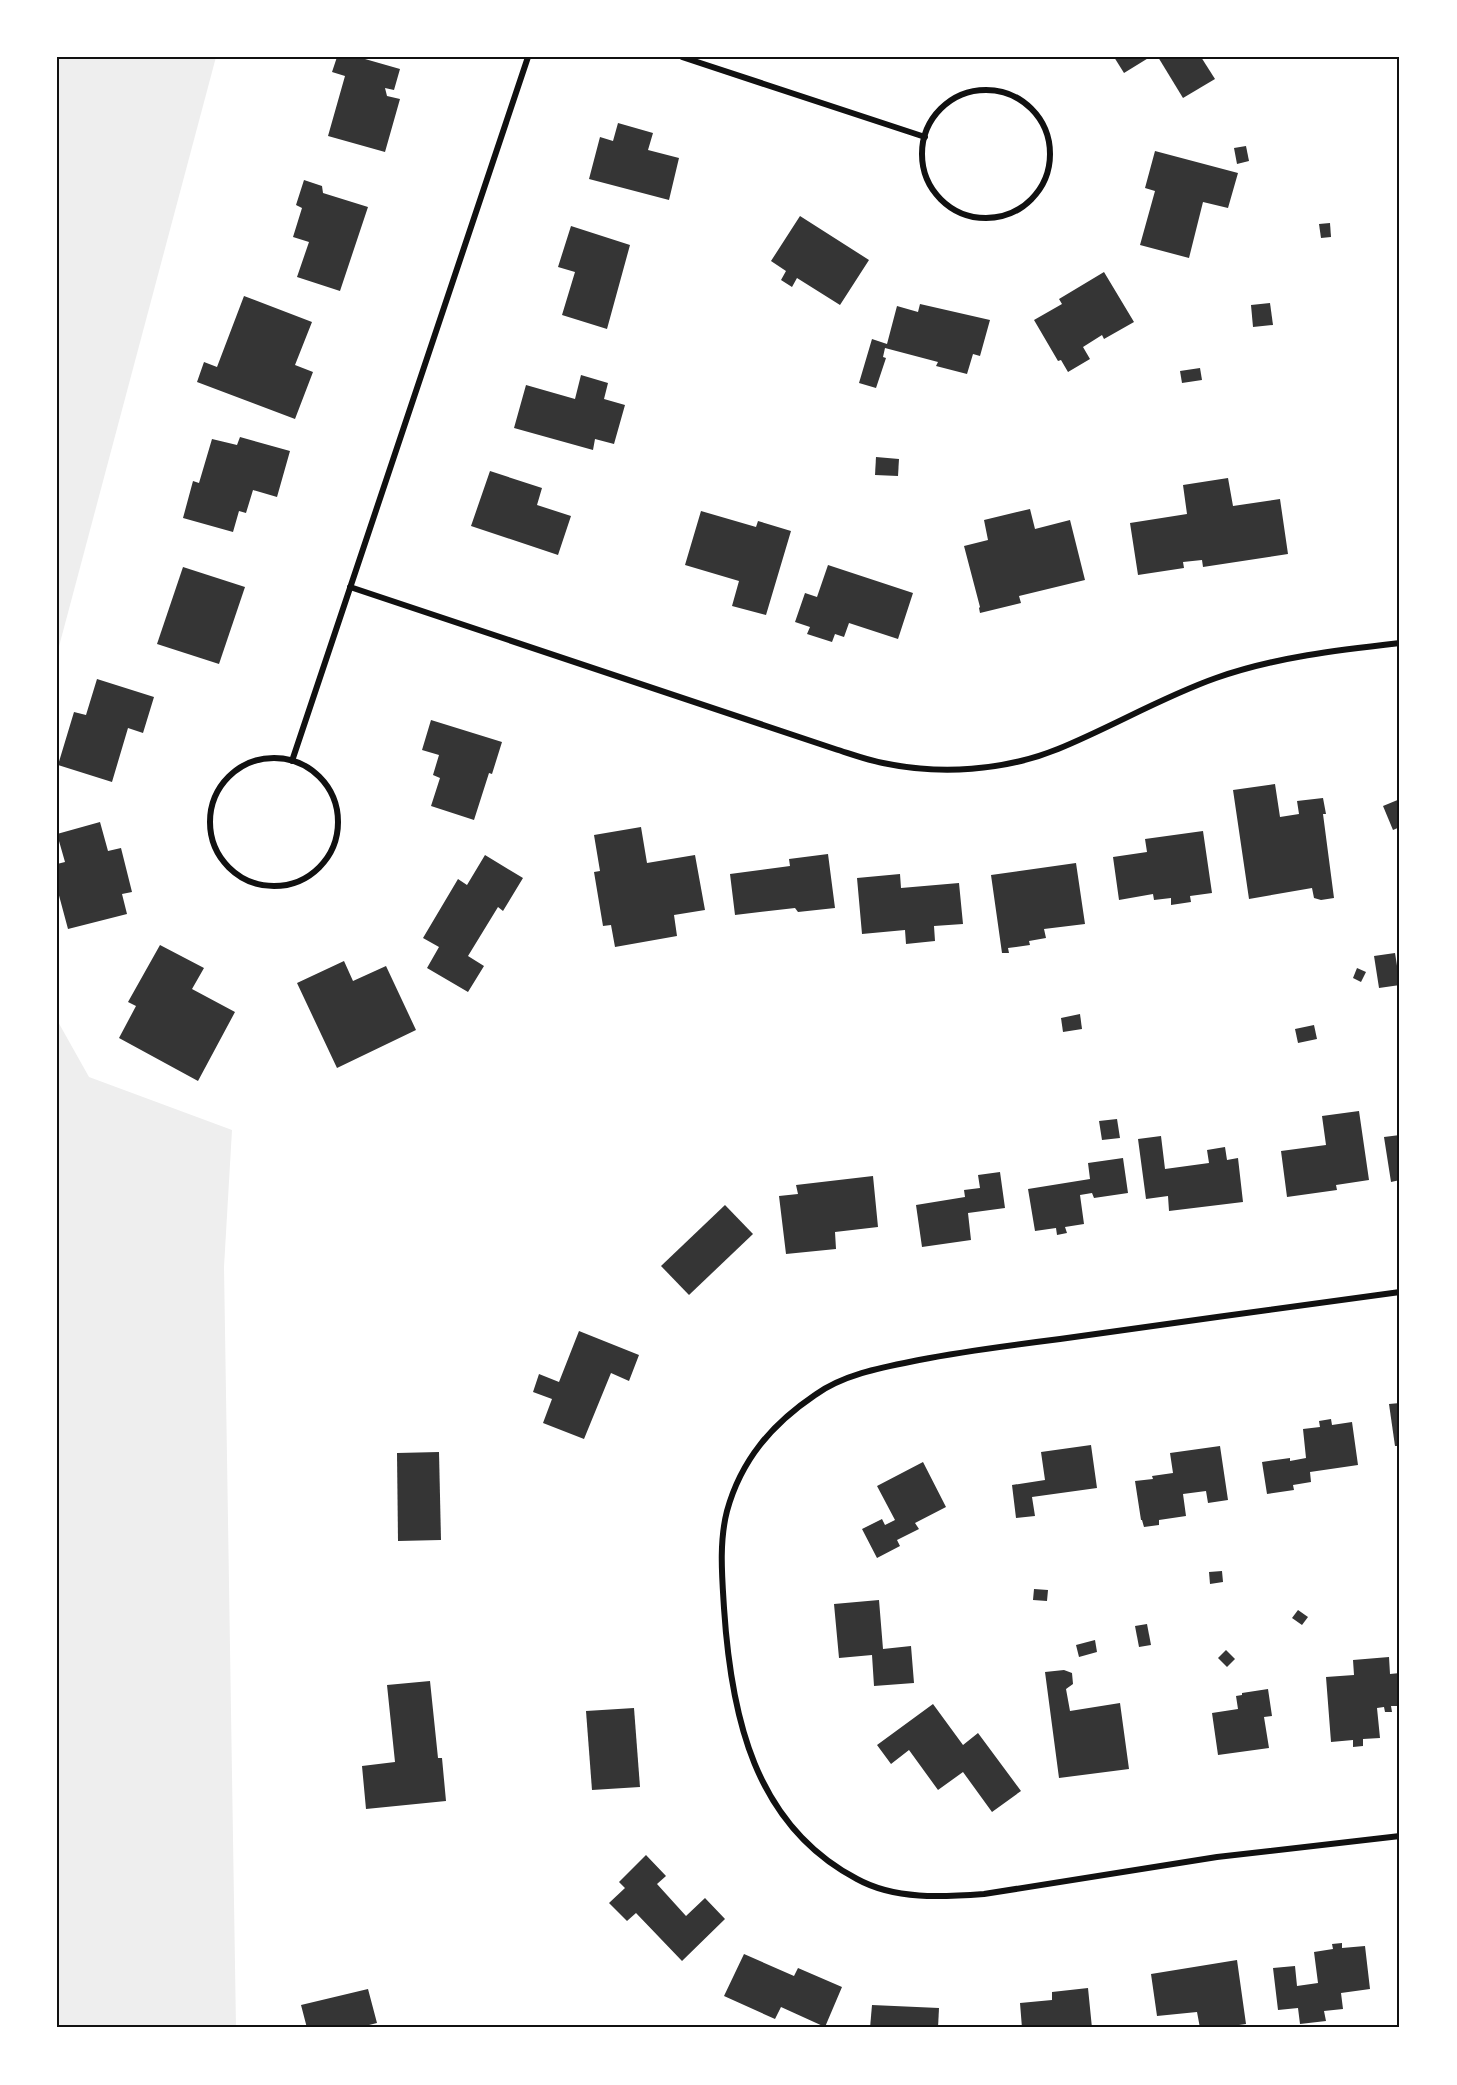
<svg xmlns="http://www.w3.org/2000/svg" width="1457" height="2085" font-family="'PT Sans',sans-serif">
<rect width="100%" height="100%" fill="#fff"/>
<g fill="#eee">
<path d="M57,57H216L57,654Z"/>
<path d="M57,1020L89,1077L232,1130L224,1267L236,2028H57Z"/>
</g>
<g fill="#353535">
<path d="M337,57H358L400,69L394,90L385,88L387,96L400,99L385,152L328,136L345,76L332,72Z"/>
<path d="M1114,57H1150L1124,73Z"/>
<path d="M1158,57H1201L1215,79L1183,98Z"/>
<path d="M618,123L653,133L648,150L679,158L669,200L589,179L600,137L613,141Z"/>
<path d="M1246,146L1249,161L1237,164L1234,148Z"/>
<path d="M1155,151L1238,173L1228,208L1203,202L1189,258L1140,245L1155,191L1145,188Z"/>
<path d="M304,180L322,186L323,193L368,207L340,291L297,277L309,242L293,237L302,208L296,205Z"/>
<path d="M800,216L869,260L840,305L797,278L792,287L781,280L786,271L771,261Z"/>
<path d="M1330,223L1331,237L1321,238L1319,224Z"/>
<path d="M571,226L630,245L607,329L562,315L575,272L558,267Z"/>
<path d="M1104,272L1134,322L1104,339L1102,335L1083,347L1090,359L1068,372L1061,360L1058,361L1034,320L1062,304L1059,299Z"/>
<path d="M244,296L312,322L295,365L313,372L295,419L197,382L204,362L217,367Z"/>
<path d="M1270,303L1273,325L1253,327L1251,305Z"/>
<path d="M920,304L990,320L980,356L973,354L967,374L936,366L938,362L885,348L883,357L886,358L876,388L859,383L872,339L887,344L897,306L918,312Z"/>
<path d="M1200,368L1202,380L1182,383L1180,371Z"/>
<path d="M581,375L608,383L604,399L625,405L614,444L595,439L593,450L514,428L526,385L575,399Z"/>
<path d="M240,437L290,451L277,497L253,490L246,513L239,511L233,532L183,518L193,481L199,483L212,439L237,445Z"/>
<path d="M876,457L899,459L898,476L875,475Z"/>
<path d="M490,471L542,488L537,505L571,516L558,555L471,526Z"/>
<path d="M1228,478L1233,506L1280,499L1288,554L1203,567L1202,560L1183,562L1184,568L1138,575L1130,523L1187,514L1183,485Z"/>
<path d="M1030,509L1035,529L1070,520L1085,580L1019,596L1021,603L980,613L979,608L980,607L964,546L988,540L984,520Z"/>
<path d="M701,511L756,527L758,521L791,531L766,615L732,606L739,581L685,565Z"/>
<path d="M828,565L913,593L898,639L849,623L844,637L835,634L832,642L807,634L810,627L795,622L805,593L817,597Z"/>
<path d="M183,567L245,587L219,664L157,644Z"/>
<path d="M97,679L154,697L143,733L128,728L112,782L58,765L74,712L86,715Z"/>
<path d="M431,720L502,742L492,774L489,773L474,820L431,806L440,778L433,775L439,755L422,750Z"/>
<path d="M1275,784L1280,817L1299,814L1297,801L1323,798L1326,814H1323L1334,898L1321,900L1314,898L1312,888L1249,899L1233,790Z"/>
<path d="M1400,799V827L1393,830L1383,806Z"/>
<path d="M100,822L108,851L121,848L132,892L122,894L127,914L68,929L57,888V864L65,862L57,834Z"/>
<path d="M641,827L647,863L695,855L705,910L674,915L677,936L615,947L611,925L603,926L594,872L600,871L594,835Z"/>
<path d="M1203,831L1212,893L1190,896L1191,902L1171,905V898L1154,900L1153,894L1119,900L1113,857L1147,852L1145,839Z"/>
<path d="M828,854L835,908L798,912L795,908L735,915L730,874L790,866L789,859Z"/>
<path d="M485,855L523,878L503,911L498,907L468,956L484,966L468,992L427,968L439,947L423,938L458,879L467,885Z"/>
<path d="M1076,863L1085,924L1044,929L1046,938L1029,941L1030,945L1008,948L1009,953H1002L991,875Z"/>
<path d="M900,874L901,888L959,883L963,924L934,926L935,941L906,944L905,930L862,934L857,878Z"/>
<path d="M160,945L204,968L192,989L235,1012L198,1081L119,1038L136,1006L128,1002Z"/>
<path d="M1395,953L1400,985L1379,988L1374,956Z"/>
<path d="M344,961L353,981L386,966L416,1030L337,1068L297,983Z"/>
<path d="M1357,968L1366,972L1361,982L1353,978Z"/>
<path d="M1080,1014L1082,1029L1063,1032L1061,1018Z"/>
<path d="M1314,1025L1317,1039L1298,1043L1295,1029Z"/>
<path d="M1359,1111L1369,1180L1336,1185L1337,1190L1287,1197L1281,1151L1326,1145L1322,1116Z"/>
<path d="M1117,1119L1120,1138L1102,1140L1099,1121Z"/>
<path d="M1400,1135V1180L1391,1182L1384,1137Z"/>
<path d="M1161,1136L1165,1169L1209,1163L1207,1150L1225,1147L1227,1160L1238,1158L1243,1202L1169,1211L1168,1196L1146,1199L1138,1139Z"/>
<path d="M1123,1158L1128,1193L1094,1198L1092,1193L1080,1195L1084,1224L1065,1227L1067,1233L1057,1235L1056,1228L1035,1231L1028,1189L1090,1179L1088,1163Z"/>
<path d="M1000,1172L1005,1208L968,1213L971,1240L922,1247L916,1205L965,1197L964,1190L980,1188L978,1175Z"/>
<path d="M873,1176L878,1227L835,1232L836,1249L786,1254L779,1196L798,1194L796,1185Z"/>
<path d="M725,1205L753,1234L689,1295L661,1266Z"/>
<path d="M579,1331L639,1355L629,1381L611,1373L584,1439L543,1423L552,1399L533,1392L539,1374L559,1382Z"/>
<path d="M1400,1403V1446H1395L1389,1404Z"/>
<path d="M1331,1419L1332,1425L1352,1422L1358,1465L1310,1472L1311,1482L1293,1485L1294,1490L1267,1494L1262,1462L1290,1458V1461L1306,1458L1303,1429L1320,1427L1319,1421Z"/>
<path d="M1091,1445L1097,1488L1032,1497L1035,1516L1016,1518L1012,1485L1045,1480L1041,1452Z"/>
<path d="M1220,1446L1228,1500L1208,1503L1206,1491L1183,1494L1186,1516L1159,1520V1525L1144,1527L1142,1520H1141L1135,1481L1153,1479L1152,1476L1173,1473L1170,1453Z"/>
<path d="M439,1452L441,1540L398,1541L397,1453Z"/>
<path d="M923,1462L946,1507L915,1523L919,1529L897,1540L900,1546L877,1558L862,1529L882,1519L885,1525L895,1520L877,1486Z"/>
<path d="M1222,1571L1223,1582L1210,1584L1209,1572Z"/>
<path d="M1034,1589L1048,1590L1047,1601L1033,1600Z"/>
<path d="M879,1600L883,1649L911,1646L914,1683L874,1686L872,1655L839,1658L834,1604Z"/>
<path d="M1298,1610L1308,1617L1302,1625L1292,1618Z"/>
<path d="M1147,1624L1151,1645L1139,1647L1135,1626Z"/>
<path d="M1095,1640L1097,1652L1079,1657L1076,1645Z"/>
<path d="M1226,1650L1235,1659L1227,1667L1218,1658Z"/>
<path d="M1389,1657L1390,1674L1400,1673V1706H1391L1392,1712H1385L1384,1707L1377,1708L1380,1738L1363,1739V1746L1353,1747V1740L1331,1742L1326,1677L1354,1675L1353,1660Z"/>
<path d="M1064,1670L1072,1673L1073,1684L1066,1689L1070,1711L1120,1703L1129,1769L1059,1778L1045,1672Z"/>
<path d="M430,1681L438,1758H442L446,1801L366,1809L362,1766L395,1762L387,1685Z"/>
<path d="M1268,1689L1272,1716L1264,1717L1269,1748L1218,1755L1212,1713L1238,1709L1236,1696L1242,1695V1693Z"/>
<path d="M933,1704L963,1745L978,1733L1021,1791L992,1812L963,1772L938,1790L909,1750L891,1764L877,1745Z"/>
<path d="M634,1708L640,1787L592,1790L586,1711Z"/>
<path d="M646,1855L666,1876L657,1884L686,1916L705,1898L725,1919L682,1961L636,1913L627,1921L609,1903L625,1888L619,1882Z"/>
<path d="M1342,1943V1948L1365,1946L1370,1989L1341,1993L1343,2009L1324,2011L1326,2021L1300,2024L1298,2008L1278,2010L1273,1968L1295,1966L1297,1986L1318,1983L1314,1952L1333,1949L1332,1944Z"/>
<path d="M744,1954L794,1976L798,1968L842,1987L825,2027L781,2007L775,2019L724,1996Z"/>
<path d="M1237,1960L1246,2024L1218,2028H1200L1197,2012L1157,2016L1151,1974Z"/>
<path d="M1088,1988L1092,2028H1022L1020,2003L1052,2000V1992Z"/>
<path d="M368,1989L377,2023L365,2026V2028H307L301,2005Z"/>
<path d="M872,2005L939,2008L938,2028H870Z"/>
</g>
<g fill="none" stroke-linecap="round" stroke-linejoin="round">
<g stroke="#111" stroke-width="6">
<path d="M682,57L925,137"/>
<circle cx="986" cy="154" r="64"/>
<path d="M350,587L835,749C851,754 867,760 883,763C940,775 1004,771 1058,749C1112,727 1162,697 1216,678C1276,657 1338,650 1400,643"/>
<circle cx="274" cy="822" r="64"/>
<path d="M292,761L528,57"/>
<path d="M1400,1292C1287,1307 1173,1323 1060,1339C1012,1345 965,1351 919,1360C884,1367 844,1374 815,1395C772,1424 741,1460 727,1511C719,1542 722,1576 724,1608C731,1715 754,1825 857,1879C895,1900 942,1897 984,1894L1217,1857L1400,1836"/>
</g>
</g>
<rect width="1457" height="2085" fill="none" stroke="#ffffff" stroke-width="117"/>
<rect x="58" y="58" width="1340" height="1968" fill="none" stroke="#111" stroke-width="2"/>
</svg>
